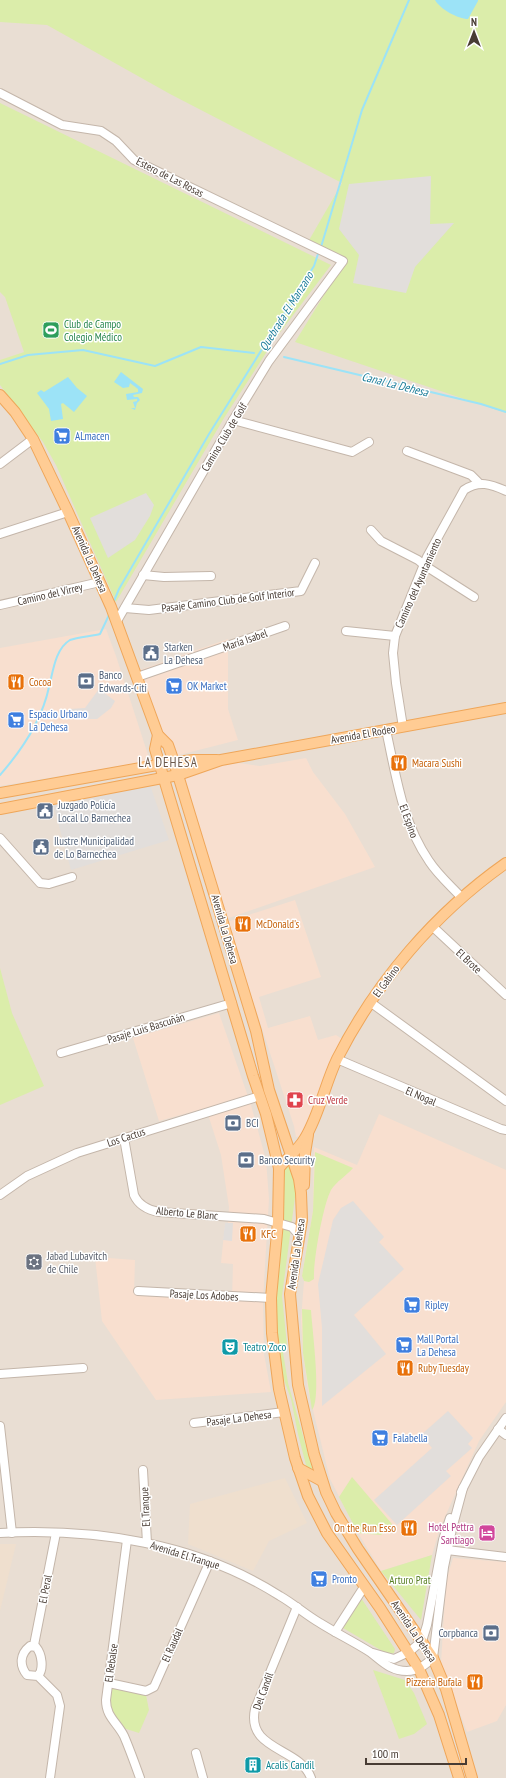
<svg xmlns="http://www.w3.org/2000/svg" width="506" height="1778" font-family="'PT Sans Narrow',sans-serif">
<rect width="100%" height="100%" fill="#f4ede6"/>
<rect fill="#e9ded3" x="0" y="0" width="506" height="1778"/>
<g fill="#f8dfcf">
<path d="M106,629L116,656L150,761L0,786V648Z"/>
<path d="M228,639V709L238,740L175,756L163,743L140,670Z"/>
<path d="M306,758L313,772L345,814L375,867L226,919L178,771L239,763L260,766Z"/>
<path d="M295,900L321,977L259,997L268,1028L310,1016L318,1040L336,1035L342,1039L325,1074L305,1135L296,1137L294,1126L227,922Z"/>
<path d="M219,1013L251,1105L266,1160L269,1199L263,1300L264,1354L271,1392L156,1400L102,1321L95,1257L135,1260L134,1293L232,1298L233,1264L221,1263L225,1223H228L229,1207L221,1155L206,1108L159,1121L133,1038Z"/>
<path d="M379,1114L506,1170V1402L479,1441L440,1528L432,1555L381,1571L358,1533L330,1479L308,1390L303,1353L301,1320L304,1281L302,1276L313,1211L314,1147L357,1165Z"/>
<path d="M453,1558L506,1562V1705L497,1721L467,1732L441,1663L446,1581Z"/>
</g>
<g fill="#efdfce">
<path d="M285,1478L307,1523L269,1541L253,1571L188,1544L190,1504Z"/>
<path d="M0,1544H16L0,1611Z"/>
</g>
<g fill="#dbedaa">
<path d="M0,0H506V413L295,342L345,261L308,242L342,183L170,94L47,25L0,22Z"/>
<path d="M0,103L331,265L275,339L224,418L116,602L56,465L43,442L0,385V360L24,352L5,297L0,292Z"/>
<path d="M0,968L12,1013L44,1086L0,1105Z"/>
<path d="M315,1152L353,1168C347,1175 336,1182 331,1190C323,1205 313,1261 314,1279L309,1282L304,1281L302,1276L313,1211Z"/>
<path d="M288,1158L297,1182L282,1296L287,1345L282,1346L288,1383L313,1471L307,1469L298,1434L291,1399L280,1369L276,1329L277,1295L283,1226L281,1169Z"/>
<path d="M302,1309L311,1310C312,1328 322,1400 312,1410L303,1353Z"/>
<path d="M352,1477L392,1524L381,1535L358,1533L339,1497Z"/>
<path d="M432,1555L421,1620L381,1571Z"/>
<path d="M361,1598L395,1649L394,1653L390,1654L384,1652L343,1628Z"/>
<path d="M373,1670L405,1680L414,1693L427,1724L414,1734L399,1739Z"/>
<path d="M111,1688L146,1695L149,1710L139,1733L123,1728L111,1712L108,1703Z"/>
</g>
<g fill="#e2dedb">
<path d="M431,176L430,224L454,223L415,267L406,293L353,283L359,255L339,229L349,184Z"/>
<path d="M146,493L154,505L150,516L135,540L108,558L90,518Z"/>
<path d="M99,689L115,701L111,708L97,719H72L70,709L85,708Z"/>
<path d="M150,785L169,840L71,870L53,804Z"/>
<path d="M353,1201L384,1237L379,1242L404,1269L354,1315L386,1354L322,1406V1328L318,1284L333,1220L341,1208Z"/>
<path d="M225,1223H233L232,1241L223,1240Z"/>
<path d="M448,1411L473,1438L468,1444L472,1448L446,1471L451,1476L397,1525L374,1500L432,1448L421,1435Z"/>
</g>
<g fill="#9ce3f7">
<path d="M435,0H478V1L468,19C458,19 440,9 435,0Z"/>
<path d="M121,372L143,389L142,393L133,395L134,397H138L140,400L137,403L135,410L131,408H135L133,402L137,401V399L127,400L126,394L138,392V389L130,383L129,387L123,388L114,382Z"/>
<path d="M68,377L77,388L87,396L74,412L63,403L61,404L63,419L51,421L49,409L37,393L41,390L44,392Z"/>
</g>
<g fill="none" stroke-linecap="round" stroke-linejoin="round">
<g stroke="#9ce3f7" stroke-width="2">
<path d="M321,247L362,110L409,0"/>
<path d="M284,357L481,404L506,412"/>
<path d="M0,364L28,355L83,350L155,366L201,347L254,353"/>
<path d="M114,601L119,589L209,434L314,266L319,251"/>
<path d="M0,775C22,750 42,720 49,687C53,672 55,649 70,640C77,637 93,636 100,634L109,615"/>
</g>
<g stroke="#c4b6aa" stroke-width="10">
<g id="minor">
<path d="M0,93L62,125L101,131L116,141L134,160L343,261L269,361L233,420L117,621"/>
<path d="M233,420L352,452L369,442"/>
<path d="M407,451L471,475L479,483"/>
<path d="M0,464L33,439"/>
<path d="M371,530L381,541L418,560L424,565L474,597"/>
<path d="M0,534L68,512"/>
<path d="M143,575L164,577L211,576"/>
<path d="M0,605L100,582"/>
<path d="M125,608L149,610L301,591L315,563"/>
<path d="M346,631L395,636"/>
<path d="M137,677L285,626"/>
<path d="M403,727L396,683L393,653L395,636L427,557L464,490C479,480 491,484 506,491"/>
<path d="M386,730C396,775 402,822 429,861C438,875 451,886 462,898"/>
<path d="M0,838L40,883L49,884L72,877"/>
<path d="M432,926L506,995"/>
<path d="M370,1002L506,1101"/>
<path d="M61,1053L232,1003"/>
<path d="M337,1059L501,1129L506,1130"/>
<path d="M124,1138L134,1195C139,1206 148,1210 159,1212L264,1219L292,1227L299,1235"/>
<path d="M0,1195L27,1176L77,1153L260,1096"/>
<path d="M138,1291L271,1298"/>
<path d="M0,1374L83,1368"/>
<path d="M194,1423L284,1412"/>
<path d="M0,1426L12,1533"/>
<path d="M498,1429L506,1435"/>
<path d="M143,1470L147,1543"/>
<path d="M461,1492L479,1457L506,1418"/>
<path d="M0,1533C96,1528 197,1543 280,1596C294,1604 306,1615 320,1623C336,1633 354,1642 370,1652C382,1661 390,1671 407,1671C418,1671 425,1665 433,1658L444,1567L452,1529L463,1488"/>
<path d="M127,1540L106,1700C106,1717 117,1722 124,1736C130,1750 135,1764 140,1778"/>
<path d="M447,1550L506,1557"/>
<path d="M297,1607L255,1709C246,1751 300,1747 311,1778"/>
<path d="M335,1632L364,1587"/>
<path d="M34,1645L56,1533"/>
<path d="M373,1653L394,1659L409,1652L422,1641L427,1625L443,1540L450,1518"/>
<path d="M38,1676C44,1669 42,1654 36,1647L30,1646C20,1654 19,1665 27,1675L38,1676L57,1695L60,1706L50,1778"/>
<path d="M109,1683L146,1691L154,1687L210,1561"/>
<path d="M196,1753L203,1778"/>
</g>
</g>
<g stroke="#efa659" stroke-width="12">
<g id="major">
<path d="M0,395L15,412L33,439L68,512L111,607L158,735L168,745L174,762L256,1031L269,1090L299,1179L301,1193L302,1220L290,1294L298,1385L314,1454L326,1492L336,1513L358,1549L433,1658L446,1689L472,1778"/>
<path d="M158,735L155,749L253,1076L266,1114L279,1168L278,1222L271,1298L272,1333L279,1389L295,1458L308,1496L327,1533L380,1608L419,1669L439,1715L459,1778"/>
<path d="M0,793L174,762L194,760H217"/>
<path d="M0,809L178,775L221,760L506,708"/>
<path d="M279,1168C287,1158 299,1149 305,1138C319,1115 325,1084 337,1059C376,982 435,913 506,863"/>
<path d="M304,1185L305,1153L308,1135"/>
<path d="M298,1468L322,1481"/>
</g>
</g>
<use href="#minor" stroke="#fff" stroke-width="8"/>
<use href="#major" stroke="#ffcc94" stroke-width="10"/>
</g>
<defs>
<g id="stadium-square" transform="scale(0.9)"><rect x="-9" y="-9" width="18" height="18" rx="4" fill="#2e9e5b" stroke="#fff"/><path d="M0-5a6.5 5 0 1 0 0 10a6.5 5 0 1 0 0-10ZM-3.5-1.8h7v3.6h-7Z" fill="#fff"/></g>
<g id="supermarket-square" transform="scale(0.9)"><rect x="-9" y="-9" width="18" height="18" rx="4" fill="#3f7fe0" stroke="#fff"/><path d="M-6-5.5h2.5l.6 2H6L4.5 2H-2.5L-4.4-4H-6ZM-1.5 3.2a1.3 1.3 0 1 0 .1 0ZM3 3.2a1.3 1.3 0 1 0 .1 0Z" fill="#fff"/></g>
<g id="civic-square" transform="scale(0.9)"><rect x="-9" y="-9" width="18" height="18" rx="4" fill="#5c6f8a" stroke="#fff"/><path d="M-.6-6.5H3V-4.5H.6V-3L4-1V1h2V6H-6V1h2V-1L-.6-3ZM-1.2 2.5V6h2.4V2.5Z" fill="#fff"/></g>
<g id="bank-square" transform="scale(0.9)"><rect x="-9" y="-9" width="18" height="18" rx="4" fill="#5c6f8a" stroke="#fff"/><path d="M-6-4H6V4H-6ZM0-2.3a2.3 2.3 0 1 0 0 4.6a2.3 2.3 0 1 0 0-4.6Z" fill="#fff"/></g>
<g id="restaurant-square" transform="scale(0.9)"><rect x="-9" y="-9" width="18" height="18" rx="4" fill="#e8710a" stroke="#fff"/><path d="M-5-6h1v4h1v-4h1v4h1v-4h1v5L-1.5 .5V6h-2V.5L-5-1ZM5-6V6H3V1.5H1.5Q1.5-4 5-6Z" fill="#fff"/></g>
<g id="pharmacy-square" transform="scale(0.9)"><rect x="-9" y="-9" width="18" height="18" rx="4" fill="#e0444e" stroke="#fff"/><path d="M-2-6h4v4h4v4h-4v4h-4v-4h-4v-4h4Z" fill="#fff"/></g>
<g id="synagogue-square" transform="scale(0.9)"><rect x="-9" y="-9" width="18" height="18" rx="4" fill="#6b7280" stroke="#fff"/><path d="M0-6.5L5.6 3.2H-5.6ZM0 6.5L5.6-3.2H-5.6Z" fill="#fff"/></g>
<g id="theatre-square" transform="scale(0.9)"><rect x="-9" y="-9" width="18" height="18" rx="4" fill="#0f9aa8" stroke="#fff"/><path d="M-5-5.5Q0-4 5-5.5V0Q5 5 0 6Q-5 5-5 0ZM-3.3-2.5H-1v1.5H-3.3ZM1-2.5H3.3v1.5H1ZM-2.8 1Q0 5.5 2.8 1Z" fill="#fff"/></g>
<g id="hotel-square" transform="scale(0.9)"><rect x="-9" y="-9" width="18" height="18" rx="4" fill="#d1479c" stroke="#fff"/><path d="M-6-4.5h1.5V1H6V5H4.5V3h-9V5H-6ZM-4 0a1.8 1.8 0 1 1 3.6 0ZM.5 0V-2.5h3Q6-2.5 6 0Z" fill="#fff"/></g>
<g id="building-square" transform="scale(0.9)"><rect x="-9" y="-9" width="18" height="18" rx="4" fill="#0f9aa8" stroke="#fff"/><path d="M-4-6H4V6H1V3H-1V6H-4ZM-2.5-4.3h1.7v1.8h-1.7ZM.8-4.3h1.7v1.8H.8ZM-2.5-1h1.7V.8h-1.7ZM.8-1h1.7V.8H.8Z" fill="#fff"/></g>
</defs>
<g fill-rule="evenodd">
<use href="#stadium-square" x="51" y="330"/>
<use href="#supermarket-square" x="62" y="436"/>
<use href="#civic-square" x="151" y="653"/>
<use href="#bank-square" x="86" y="681"/>
<use href="#restaurant-square" x="16" y="682"/>
<use href="#supermarket-square" x="174" y="686"/>
<use href="#supermarket-square" x="16" y="720"/>
<use href="#restaurant-square" x="399" y="763"/>
<use href="#civic-square" x="45" y="811"/>
<use href="#civic-square" x="41" y="847"/>
<use href="#restaurant-square" x="243" y="924"/>
<use href="#pharmacy-square" x="295" y="1100"/>
<use href="#bank-square" x="233" y="1123"/>
<use href="#bank-square" x="246" y="1160"/>
<use href="#restaurant-square" x="248" y="1234"/>
<use href="#synagogue-square" x="34" y="1262"/>
<use href="#supermarket-square" x="412" y="1305"/>
<use href="#supermarket-square" x="404" y="1345"/>
<use href="#theatre-square" x="230" y="1347"/>
<use href="#restaurant-square" x="405" y="1368"/>
<use href="#supermarket-square" x="380" y="1438"/>
<use href="#restaurant-square" x="409" y="1528"/>
<use href="#hotel-square" x="487" y="1533"/>
<use href="#supermarket-square" x="319" y="1579"/>
<use href="#bank-square" x="491" y="1633"/>
<use href="#restaurant-square" x="475" y="1682"/>
<use href="#building-square" x="253" y="1765"/>
</g>
<g text-anchor="middle" dominant-baseline="central" stroke-width="3" stroke-linejoin="round" paint-order="stroke">
<g font-size="11" fill="#483c34" stroke="#fff">
<text transform="translate(170 177) rotate(27)">Estero de Las Rosas</text>
<text transform="translate(224 437) rotate(-59)">Camino Club de Golf</text>
<text transform="translate(90 559) rotate(66)">Avenida La Dehesa</text>
<text transform="translate(418 583) rotate(-66)">Camino del Ayuntamiento</text>
<text transform="translate(50 594) rotate(-13)">Camino del Virrey</text>
<text transform="translate(228 600) rotate(-7)">Pasaje Camino Club de Golf Interior</text>
<text transform="translate(245 640) rotate(-19)">María Isabel</text>
<text transform="translate(363 734) rotate(-10)">Avenida El Rodeo</text>
<text transform="translate(409 821) rotate(70)">El Espino</text>
<text transform="translate(225 929) rotate(74)">Avenida La Dehesa</text>
<text transform="translate(469 961) rotate(43)">El Brote</text>
<text transform="translate(386 981) rotate(-54)">El Gabino</text>
<text transform="translate(146 1028) rotate(-17)">Pasaje Luis Bascuñán</text>
<text transform="translate(421 1096) rotate(23)">El Nogal</text>
<text transform="translate(126 1137) rotate(-18)">Los Cactus</text>
<text transform="translate(187 1213) rotate(5)">Alberto Le Blanc</text>
<text transform="translate(296 1254) rotate(-82)">Avenida La Dehesa</text>
<text transform="translate(204 1295) rotate(3)">Pasaje Los Adobes</text>
<text transform="translate(239 1418) rotate(-7)">Pasaje La Dehesa</text>
<text transform="translate(145 1507) rotate(-93)">El Tranque</text>
<text transform="translate(185 1555) rotate(17)">Avenida El Tranque</text>
<text transform="translate(45 1589) rotate(-79)">El Peral</text>
<text transform="translate(414 1631) rotate(56)">Avenida La Dehesa</text>
<text transform="translate(172 1645) rotate(-66)">El Raudal</text>
<text transform="translate(111 1663) rotate(-82)">El Rebalse</text>
<text transform="translate(263 1691) rotate(-70)">Del Candil</text>
</g>
<g font-size="11" fill="#27864d" stroke="#fff" text-anchor="start">
<text x="64" y="324">Club de Campo<tspan x="64" dy="13">Colegio Médico</tspan></text>
</g>
<g font-size="11" fill="#366cbe" stroke="#fff" text-anchor="start">
<text x="75" y="436">ALmacen</text>
<text x="187" y="686">OK Market</text>
<text x="29" y="714">Espacio Urbano<tspan x="29" dy="13">La Dehesa</tspan></text>
<text x="425" y="1305">Ripley</text>
<text x="417" y="1339">Mall Portal<tspan x="417" dy="13">La Dehesa</tspan></text>
<text x="393" y="1438">Falabella</text>
<text x="332" y="1579">Pronto</text>
</g>
<g font-size="11" fill="#4e5e75" stroke="#fff" text-anchor="start">
<text x="164" y="647">Starken<tspan x="164" dy="13">La Dehesa</tspan></text>
<text x="99" y="675">Banco<tspan x="99" dy="13">Edwards-Citi</tspan></text>
<text x="58" y="805">Juzgado Policía<tspan x="58" dy="13">Local Lo Barnechea</tspan></text>
<text x="54" y="841">Ilustre Municipalidad<tspan x="54" dy="13">de Lo Barnechea</tspan></text>
<text x="246" y="1123">BCI</text>
<text x="259" y="1160">Banco Security</text>
<text x="478" y="1633" text-anchor="end">Corpbanca</text>
</g>
<g font-size="11" fill="#c56008" stroke="#fff" text-anchor="start">
<text x="29" y="682">Cocoa</text>
<text x="412" y="763">Macara Sushi</text>
<text x="256" y="924">McDonald's</text>
<text x="261" y="1234">KFC</text>
<text x="418" y="1368">Ruby Tuesday</text>
<text x="396" y="1528" text-anchor="end">On the Run Esso</text>
<text x="462" y="1682" text-anchor="end">Pizzeria Bufala</text>
</g>
<g font-size="11" fill="#be3a42" stroke="#fff" text-anchor="start">
<text x="308" y="1100">Cruz Verde</text>
</g>
<g font-size="11" fill="#5b616d" stroke="#fff" text-anchor="start">
<text x="47" y="1256">Jabad Lubavitch<tspan x="47" dy="13">de Chile</tspan></text>
</g>
<g font-size="11" fill="#0d838f" stroke="#fff" text-anchor="start">
<text x="243" y="1347">Teatro Zoco</text>
<text x="266" y="1765">Acalis Candil</text>
</g>
<g font-size="11" fill="#b23c85" stroke="#fff" text-anchor="end">
<text x="474" y="1527">Hotel Pettra<tspan x="474" dy="13">Santiago</tspan></text>
</g>
<g font-size="11" fill="#577f22" stroke="#fff">
<text x="410" y="1580">Arturo Prat</text>
</g>
<g font-size="12" font-style="italic" fill="#1f7f9b" stroke="#fff">
<text transform="translate(286 311) rotate(-58)">Quebrada El Manzano</text>
<text transform="translate(395 384) rotate(14)">Canal La Dehesa</text>
</g>
<g font-size="13" letter-spacing="1" fill="#6c584a" stroke="#fff">
<text x="168" y="762">LA DEHESA</text>
</g>
</g>
<g transform="translate(474 32)" stroke="#ffffff" stroke-width="3" paint-order="stroke">
<path d="M0-3L7 15L0 10L-7 15Z" fill="#483c34"/>
<text y="-6" font-size="11" font-weight="bold" text-anchor="middle" fill="#483c34">N</text>
</g>
<path d="M366 1758v6h100v-6" fill="none" stroke="#483c34" stroke-width="2"/>
<text x="372" y="1758" font-size="12" fill="#483c34" stroke="#ffffff" stroke-width="3" paint-order="stroke">100 m</text>
</svg>
